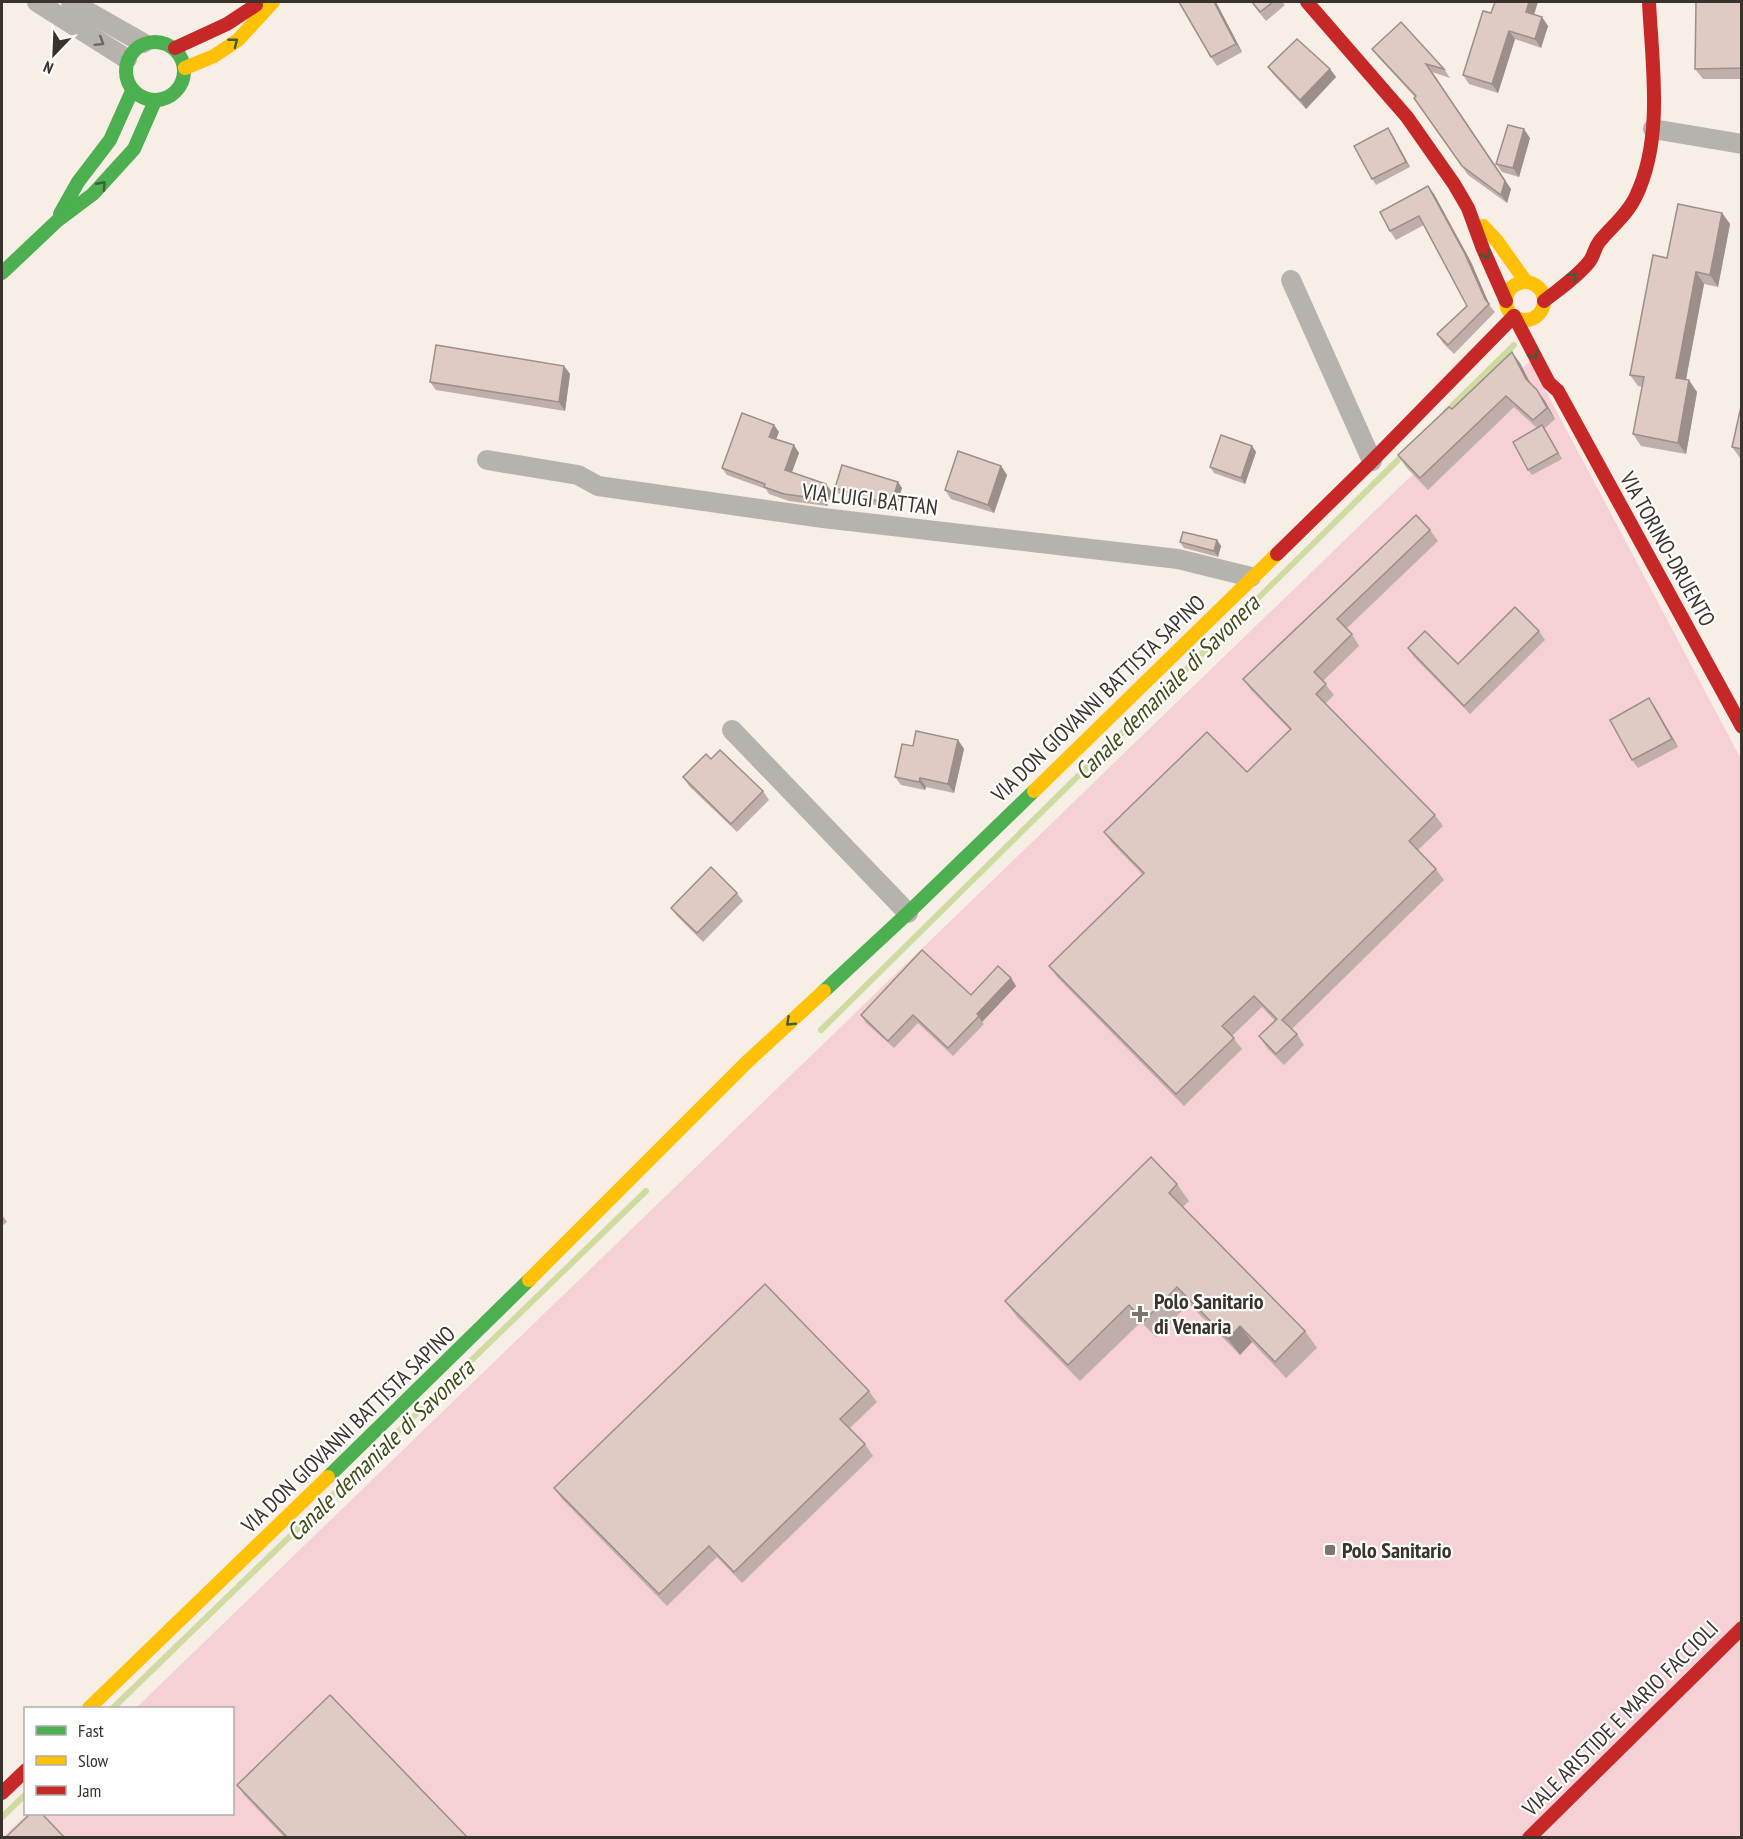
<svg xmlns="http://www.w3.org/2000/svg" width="1743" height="1839" font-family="'PT Sans Narrow',sans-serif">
<rect width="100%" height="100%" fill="#f7eee6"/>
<path fill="#f5d0d4" d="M1530,361L1741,759V1837L2,1838L27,1814H232V1708H136Z"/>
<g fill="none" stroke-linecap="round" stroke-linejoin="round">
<g stroke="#d0dba2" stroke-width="6">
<path d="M1446,412L1514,345"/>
<path d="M821,1030L1405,453"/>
<path d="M113,1708L646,1191"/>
<path d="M2,1817L26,1794"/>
</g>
<g stroke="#b6b3af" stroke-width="20">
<path d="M37,2L127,59"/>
<path d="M71,2L143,43"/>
<path d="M1653,129L1742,144"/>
<path d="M1291,280L1372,461"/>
<path d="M487,460L578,475L598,486L823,518L1178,559L1251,577"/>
<path d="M732,730L908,913"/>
</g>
<g stroke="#4caf50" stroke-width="14">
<circle cx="155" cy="71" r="29"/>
<path d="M60,214L78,182L110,140L132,91"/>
<path d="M2,273L57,221L93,194L134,149L155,101"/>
<path d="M824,991L908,913L1034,791"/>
<path d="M328,1477L529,1280"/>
</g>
<g stroke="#ffc107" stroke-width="14">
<path d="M185,68L214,56L238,40L273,2"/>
<path d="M1483,226L1497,241L1526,282"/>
<circle cx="1525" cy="301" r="19"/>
<path d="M1034,791L1277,554"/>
<path d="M529,1280L747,1062L824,991"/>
<path d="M89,1708L328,1477"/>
</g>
<g stroke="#c62828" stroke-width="14">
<path d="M1307,2L1407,117L1454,184L1468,208L1483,249L1506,301"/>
<path d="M175,48L227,24L256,5"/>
<path d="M1544,301C1559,289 1576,278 1589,262C1594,256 1594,249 1599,242C1611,227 1628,214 1636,196C1664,137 1652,65 1649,2"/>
<path d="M1514,316L1549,383L1558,391L1742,727"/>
<path d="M1277,554L1372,461L1514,316"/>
<path d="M2,1793L26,1770"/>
<path d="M1529,1838L1742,1628"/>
</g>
</g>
<g fill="#c0afa9">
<path d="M1216,2L1242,52L1217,66L1211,57Z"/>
<path d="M1251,2H1282L1285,5L1266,21Z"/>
<path d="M1742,2V79H1703L1695,69Z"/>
<path d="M1491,13L1534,14L1548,26L1541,48L1515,39L1498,93L1469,84L1463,75Z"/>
<path d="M1372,49L1444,69L1450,78L1432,72L1511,189L1507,203L1468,175L1414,98L1415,97L1378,57Z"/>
<path d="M1268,67L1330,69L1336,77L1306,109L1274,75Z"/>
<path d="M1392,134L1410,167L1376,185L1372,179Z"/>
<path d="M1530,138L1519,177L1502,172L1496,164Z"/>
<path d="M1428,186L1434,194L1471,262L1490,306L1495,312L1454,354L1443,343L1437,334L1467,306L1424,225L1396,240L1390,231Z"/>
<path d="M1722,213L1730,224L1718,287L1704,284L1686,380L1697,392L1686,454L1641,446L1633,434L1642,387L1638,386L1630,375L1667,258Z"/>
<path d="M1520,363L1531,384L1545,401L1555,419L1545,428L1562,459L1532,475L1528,470L1537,428L1514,407L1428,490L1406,467L1398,455L1452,409Z"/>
<path d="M564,366L570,374L565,411L436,390L430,382Z"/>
<path d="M1742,402V458H1740L1732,447Z"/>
<path d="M774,425L779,432L776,439L799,453L792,472L832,492L827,506L789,501L769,494L766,489L727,475L722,468Z"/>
<path d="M1252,446L1256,452L1245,484L1214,473L1210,467Z"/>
<path d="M1001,466L1007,475L994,513L951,499L945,490Z"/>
<path d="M898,482L902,488L895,511L839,494L835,488Z"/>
<path d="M1430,530L1438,541L1346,629L1352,634L1359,646L1323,681L1334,695L1325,704L1435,815L1443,826L1418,850L1436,869L1444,880L1292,1029L1297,1034L1304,1045L1284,1065L1267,1048L1259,1036L1275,1021L1262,1007L1232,1036L1242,1049L1184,1106L1057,977L1049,966L1143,875L1112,843L1104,832L1247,772L1290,730L1251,690L1243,679Z"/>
<path d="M1217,540L1221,546L1218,557L1184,548L1180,542Z"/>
<path d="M1539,631L1545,640L1470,714L1414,657L1408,648L1458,664Z"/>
<path d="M1649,698L1655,707L1678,747L1638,768L1632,760Z"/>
<path d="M958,740L964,749L954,793L926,787L925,790L901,785L895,777L913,746Z"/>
<path d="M711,759L763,791L769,800L737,832L689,786L683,777Z"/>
<path d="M737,893L743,901L703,942L677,916L671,908Z"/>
<path d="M1011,978L1016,986L982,1022L984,1024L953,1056L918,1023L894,1048L866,1023L861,1015L971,995Z"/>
<path d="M1177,1184L1189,1201L1183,1207L1305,1331L1317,1348L1286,1378L1252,1342L1240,1355L1189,1304L1156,1337L1141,1322L1080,1381L1017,1317L1005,1301Z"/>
<path d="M2,1215L7,1222L2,1226Z"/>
<path d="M869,1391L877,1402L850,1428L865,1444L873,1456L742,1583L717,1557L667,1606L562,1499L554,1488Z"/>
<path d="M237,1785L468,1838H285L245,1796Z"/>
</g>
<g fill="#9c8e89">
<path d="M1214,2H1216L1242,52L1236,44Z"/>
<path d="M1529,2H1538L1532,21L1526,12Z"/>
<path d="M1542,17L1548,26L1541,48L1535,39Z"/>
<path d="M1509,31L1515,39L1498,93L1492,84Z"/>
<path d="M1330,69L1336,77L1306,109L1300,100Z"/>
<path d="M1432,72L1511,189L1507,203L1501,195Z"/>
<path d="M1388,128L1392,134L1410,167L1406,162Z"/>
<path d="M1524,129L1530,138L1519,177L1513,168Z"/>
<path d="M1428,186L1434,194L1471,262L1490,306L1485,299Z"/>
<path d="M1722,213L1730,224L1718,287L1710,275Z"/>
<path d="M1696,272L1704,284L1684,389L1676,378Z"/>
<path d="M1512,352L1520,363L1534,391L1526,379Z"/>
<path d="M564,366L570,374L565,411L559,402Z"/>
<path d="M1689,380L1697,392L1686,454L1678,443Z"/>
<path d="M1537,390L1545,401L1555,419L1547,408Z"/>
<path d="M774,425L779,432L774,444L769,437Z"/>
<path d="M1542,425L1546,431L1562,459L1558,453Z"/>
<path d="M794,445L799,453L790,477L785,470Z"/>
<path d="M1252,446L1256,452L1245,484L1241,478Z"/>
<path d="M1001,466L1007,475L994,513L988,505Z"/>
<path d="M898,482L902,488L895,511L891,505Z"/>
<path d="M826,484L832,492L827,506L821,499Z"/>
<path d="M1217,540L1221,546L1218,557L1214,551Z"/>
<path d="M1649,698L1655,707L1678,747L1672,739Z"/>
<path d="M958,740L964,749L954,793L948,784Z"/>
<path d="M920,778L926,787L925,790L919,782Z"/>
<path d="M1011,978L1016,986L982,1022L977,1014Z"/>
<path d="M1240,1326L1252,1342L1240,1355L1228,1339Z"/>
</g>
<g fill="#dfcbc4" stroke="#9c8e89" stroke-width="1.5">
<path d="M1179,2H1214L1236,44L1211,57Z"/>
<path d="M1252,2H1273L1260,12Z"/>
<path d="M1495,2H1529L1526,12L1542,17L1535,39L1509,31L1492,84L1463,75L1483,11L1491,13Z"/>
<path d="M1696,2H1742V68L1695,69Z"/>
<path d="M1401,22L1444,69L1426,64L1505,181L1501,195L1462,166L1414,98L1416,96L1372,49Z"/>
<path d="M1297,39L1330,69L1300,100L1268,67Z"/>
<path d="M1508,125L1524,129L1513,168L1496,164Z"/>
<path d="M1388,128L1406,162L1372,179L1354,146Z"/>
<path d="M1428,186L1465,254L1485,299L1489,304L1448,345L1437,334L1467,306L1419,216L1390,231L1380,212Z"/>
<path d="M1678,204L1722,213L1710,275L1696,272L1676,378L1689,380L1678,443L1633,434L1644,377L1630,375L1653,255L1667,258Z"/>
<path d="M436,345L564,366L559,402L430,382Z"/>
<path d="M1512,352L1526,379L1537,390L1547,408L1533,420L1506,396L1420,478L1398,455L1449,407L1452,409Z"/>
<path d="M1742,402V449L1732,447Z"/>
<path d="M742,413L774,425L769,437L794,445L785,470L826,484L821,499L784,494L764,487L765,484L722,468Z"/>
<path d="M1542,425L1558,453L1528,470L1513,442Z"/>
<path d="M1221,435L1252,446L1241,478L1210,467Z"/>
<path d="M958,451L1001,466L988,505L945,490Z"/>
<path d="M842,465L898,482L891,505L835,488Z"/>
<path d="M1416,515L1430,530L1337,619L1352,634L1314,672L1326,684L1316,694L1435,815L1409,841L1436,869L1282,1020L1297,1034L1276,1054L1259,1036L1277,1019L1254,996L1222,1026L1234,1038L1176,1094L1049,966L1144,873L1104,832L1207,732L1247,772L1291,729L1243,679Z"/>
<path d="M1183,532L1217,540L1214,551L1180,542Z"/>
<path d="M1515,607L1539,631L1464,706L1408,648L1425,631L1458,664Z"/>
<path d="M1649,698L1672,739L1632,760L1610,720Z"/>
<path d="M916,731L958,740L948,784L920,778L919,782L895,777L902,744L913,746Z"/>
<path d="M720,750L763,791L731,824L683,777L706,754L711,759Z"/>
<path d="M711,867L737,893L697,933L671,908Z"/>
<path d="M922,950L971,995L998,966L1011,978L977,1014L979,1016L948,1048L913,1015L888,1041L861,1015Z"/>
<path d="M1151,1157L1177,1184L1169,1193L1305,1331L1275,1362L1240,1326L1228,1339L1177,1287L1144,1321L1129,1305L1068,1365L1005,1301Z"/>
<path d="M765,1284L869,1391L840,1419L865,1444L734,1572L709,1546L659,1594L554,1488Z"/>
<path d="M330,1695L468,1838H288L237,1785Z"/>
<path d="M30,1814H42L65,1838H5Z"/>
</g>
<defs><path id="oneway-chevron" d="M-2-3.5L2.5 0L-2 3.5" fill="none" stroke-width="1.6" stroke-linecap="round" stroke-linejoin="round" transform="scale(1.5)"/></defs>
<use stroke="#6c6660" href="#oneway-chevron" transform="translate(100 42) rotate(32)"/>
<g stroke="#405e39">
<use href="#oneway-chevron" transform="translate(234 42) rotate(-38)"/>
<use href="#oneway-chevron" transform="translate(102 185) rotate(-48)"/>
<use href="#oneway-chevron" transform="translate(1486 255) rotate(66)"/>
<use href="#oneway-chevron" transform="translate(1573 277) rotate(-42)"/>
<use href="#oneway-chevron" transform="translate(1534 355) rotate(62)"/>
<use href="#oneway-chevron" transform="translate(790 1022) rotate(137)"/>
</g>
<g fill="#7c746d" stroke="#fefefe" stroke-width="2">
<path d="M1137 1305h6v6h6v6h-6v6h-6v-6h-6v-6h6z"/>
<rect x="1324" y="1544" width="12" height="12" rx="3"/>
</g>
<g text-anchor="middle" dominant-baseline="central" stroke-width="4.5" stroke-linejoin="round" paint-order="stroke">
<g font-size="22" fill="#3a332c" stroke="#fefefe">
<text transform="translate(870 499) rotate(7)">VIA LUIGI BATTAN</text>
<text transform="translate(1668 549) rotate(61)">VIA TORINO-DRUENTO</text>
<text transform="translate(1098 698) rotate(-44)">VIA DON GIOVANNI BATTISTA SAPINO</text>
<text transform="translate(348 1429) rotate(-44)">VIA DON GIOVANNI BATTISTA SAPINO</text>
<text transform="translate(1620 1718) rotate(-45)">VIALE ARISTIDE E MARIO FACCIOLI</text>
</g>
<g font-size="22" font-weight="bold" fill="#3a332c" stroke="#fefefe" text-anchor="start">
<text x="1154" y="1301">Polo Sanitario<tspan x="1154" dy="25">di Venaria</tspan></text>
<text x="1342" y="1550">Polo Sanitario</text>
</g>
<g font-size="24" font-style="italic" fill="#404c13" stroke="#fefefe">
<text transform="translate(1167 687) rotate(-45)">Canale demaniale di Savonera</text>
<text transform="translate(380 1450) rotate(-44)">Canale demaniale di Savonera</text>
</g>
</g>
<rect width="1743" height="1839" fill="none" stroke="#3a332c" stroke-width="6"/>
<rect x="24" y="1707" width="210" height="108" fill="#fefefe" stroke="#b0adaa" stroke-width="1.5"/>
<rect x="36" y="1726" width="30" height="9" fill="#4caf50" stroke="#b0adaa" stroke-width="1.5"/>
<text x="78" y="1737" font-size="18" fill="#3a332c">Fast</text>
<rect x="36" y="1756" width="30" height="9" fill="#ffc107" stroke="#b0adaa" stroke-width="1.5"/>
<text x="78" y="1767" font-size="18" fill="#3a332c">Slow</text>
<rect x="36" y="1786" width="30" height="9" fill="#c62828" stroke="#b0adaa" stroke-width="1.5"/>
<text x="78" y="1797" font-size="18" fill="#3a332c">Jam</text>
<g transform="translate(54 54) rotate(203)" stroke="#fefefe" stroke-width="4.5" paint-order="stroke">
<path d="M0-4.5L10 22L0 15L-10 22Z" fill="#3a332c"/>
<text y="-9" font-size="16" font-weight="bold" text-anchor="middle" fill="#3a332c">N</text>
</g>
</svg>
